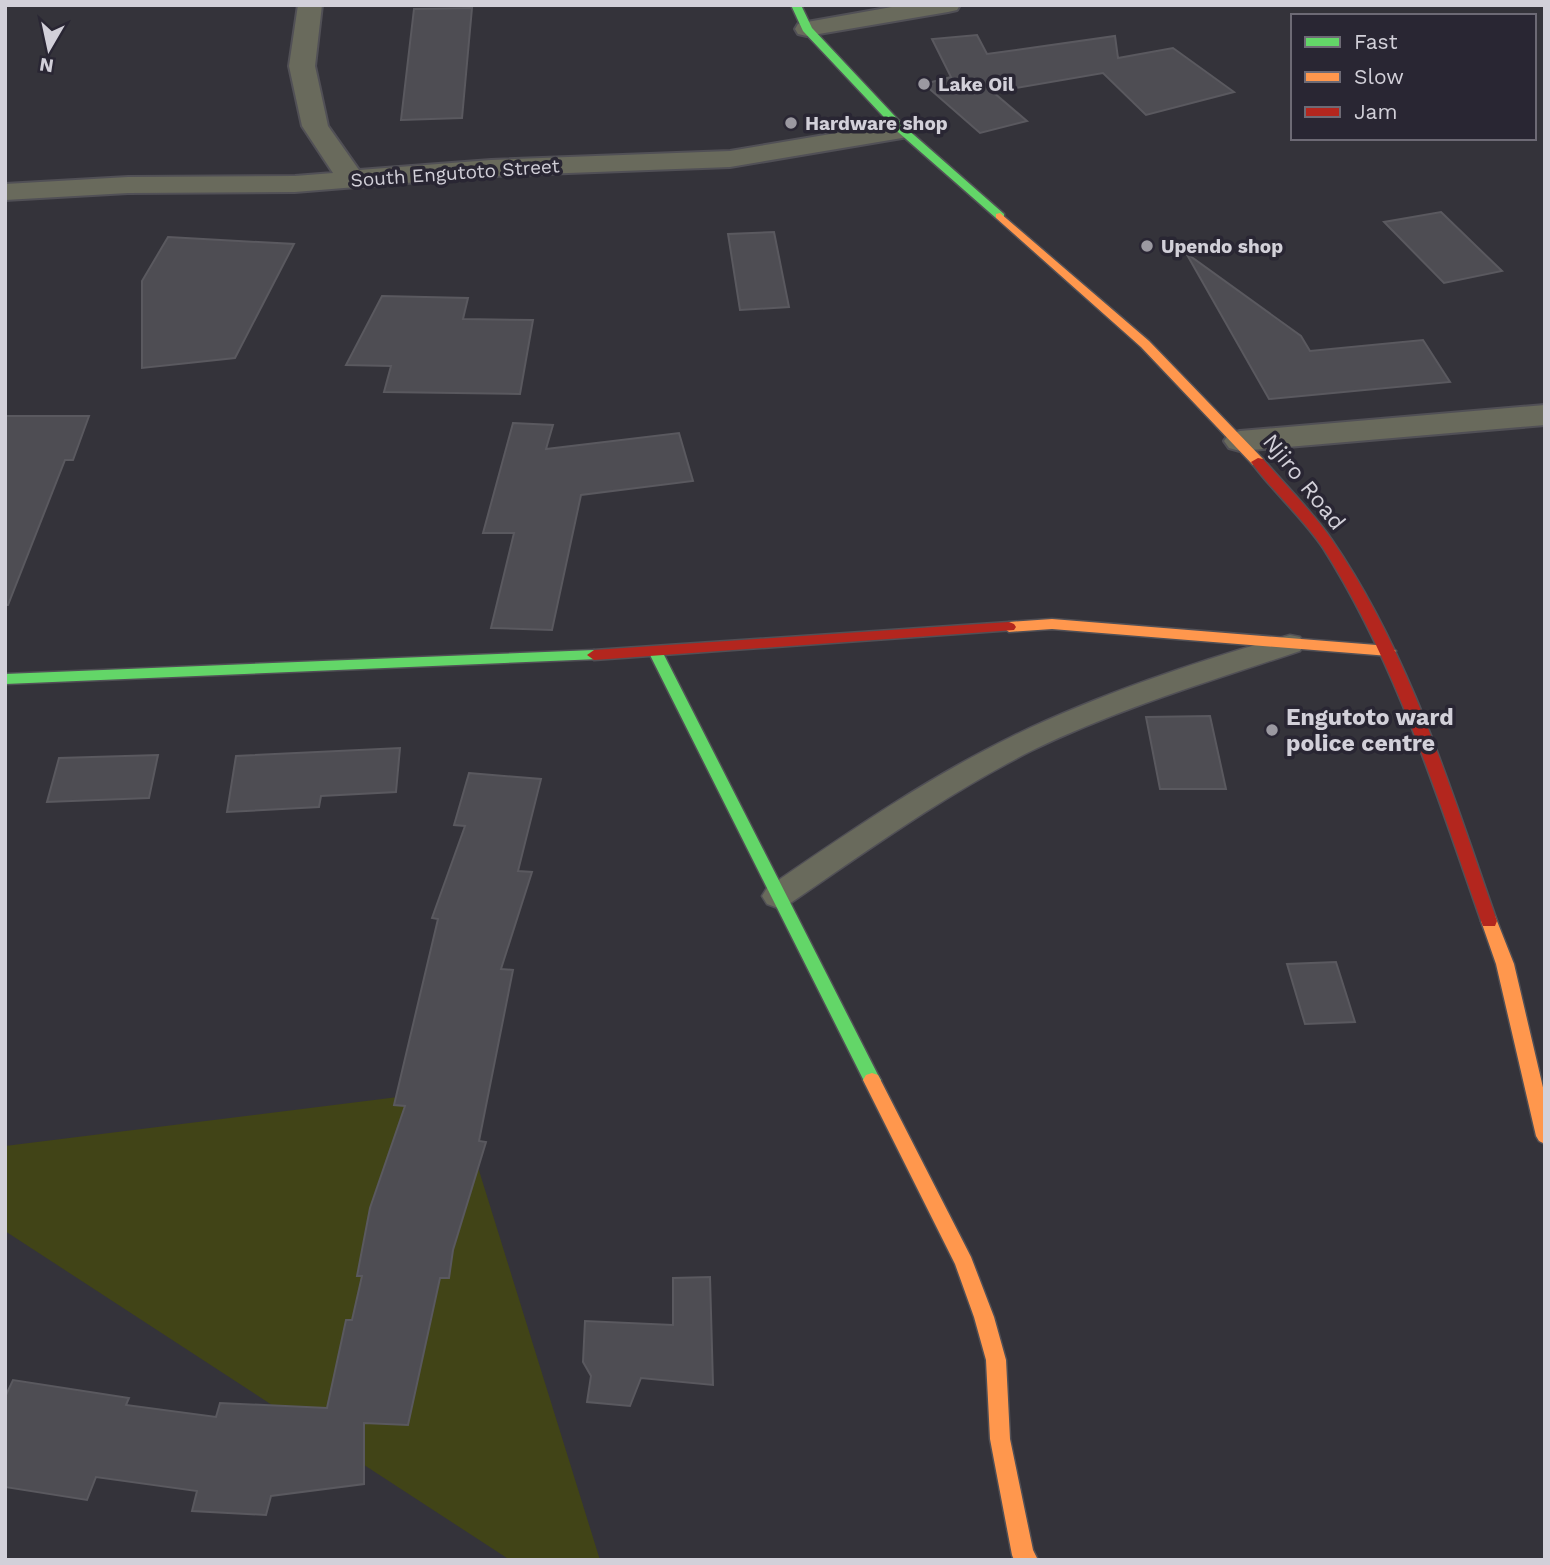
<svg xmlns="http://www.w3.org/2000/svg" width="1550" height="1565" font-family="'Work Sans',sans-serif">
<rect width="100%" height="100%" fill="#34333a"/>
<path fill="#414417" d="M454,1090L600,1560H510L5,1231V1146Z"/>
<g fill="#4e4d53" stroke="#5a595f" stroke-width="2">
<path d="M472,8L462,118L401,120L414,9Z"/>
<path d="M977,35L987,54L1115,36L1118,58L1173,48L1234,92L1146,115L1103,73L993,92L1027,121L980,133L924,84L951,77L932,39Z"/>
<path d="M1441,212L1502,271L1444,283L1384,222Z"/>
<path d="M774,232L789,307L740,310L728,234Z"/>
<path d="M168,237L294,244L235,358L142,368V281Z"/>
<path d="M1186,253L1301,336L1310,351L1423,340L1450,382L1269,399Z"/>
<path d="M382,296L468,298L463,319L533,320L520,394L384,392L391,366L346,365Z"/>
<path d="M5,416H89L73,460H65L8,605H5Z"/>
<path d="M513,423L553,425L546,449L679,433L693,481L581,495L552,630L491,628L514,533H483Z"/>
<path d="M1210,716L1226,789H1160L1146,717Z"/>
<path d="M400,748L396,792L321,796L319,807L227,812L236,756Z"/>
<path d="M158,755L149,798L47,802L59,758Z"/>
<path d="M469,773L541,779L518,871L532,872L501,969L513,970L479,1141L486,1142L453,1250L449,1278H440L408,1425L364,1423V1484L271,1496L266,1515L192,1511L197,1491L96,1477L87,1500L5,1487V1397L13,1380L129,1398L126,1405L216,1417L220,1403L327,1408L346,1320H352L362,1276H357L370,1208L405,1106L394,1105L438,919L432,918L465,826L454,825Z"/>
<path d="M1336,962L1355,1022L1305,1024L1287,964Z"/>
<path d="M710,1277L713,1385L641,1378L630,1406L587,1402L591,1376L583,1362L585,1321L673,1325V1278Z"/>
</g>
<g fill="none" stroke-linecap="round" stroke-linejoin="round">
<g stroke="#515056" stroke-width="3">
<path id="lane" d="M1290,635L1300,637L1304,644L1300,651C1210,681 1117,709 1031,751C946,794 868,850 789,904L778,908L767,904L762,896L767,888C846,834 925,779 1011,737C1095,696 1200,660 1290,635Z"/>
</g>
<g stroke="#515056" stroke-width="4">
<g id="street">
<path d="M298,5H322L315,66L328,126L359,170L491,160L730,151L902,122L911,124L915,130L911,136L902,138L730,167L491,176L295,192L128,193L5,200V184L128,177L295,176L333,173L302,126L289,66Z"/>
<path d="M903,5H960L957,10L948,12L807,36L798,34L795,29L798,24L807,22Z"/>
<path d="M1545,405V425L1240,451L1229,448L1224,441L1229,434L1240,431Z"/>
</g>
</g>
<g stroke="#515056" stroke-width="3">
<g id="fast">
<path d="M791,5H801L812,28L906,128L1004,214V218H996L898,132L803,31Z"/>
<path d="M656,648L663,653L878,1075L881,1080L878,1085L872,1087L866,1085L649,653Z"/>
<path d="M594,650L601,655L599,659L5,684V674Z"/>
</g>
</g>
<g stroke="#515056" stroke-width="3">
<g id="slow">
<path d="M1000,213L1149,341L1263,459V465H1253L1141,347L996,218V214Z"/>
<path d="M1052,619L1389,646L1396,651L1389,656L1052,629L1009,632L1002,627L1009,622Z"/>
<path d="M1489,915L1495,916L1497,921L1514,964L1545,1096V1144L1539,1141L1536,1136L1496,964L1481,921L1483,916Z"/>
<path d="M872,1073L878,1075L971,1257L994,1317L1006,1360L1010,1439L1033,1550L1038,1560H1014L1012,1555L990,1439L986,1360L974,1317L955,1264L863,1080L866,1075Z"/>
</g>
</g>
<g stroke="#515056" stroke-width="3">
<g id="jam">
<path d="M1258,458L1263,459C1286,486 1312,511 1332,540C1411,655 1451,791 1497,921L1495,926H1483L1481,921C1436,793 1396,663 1323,548C1302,517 1273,492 1251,462Z"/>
<path d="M1009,622L1014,624L1016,627L1014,630L594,660L587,655L594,650Z"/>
</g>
</g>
<use href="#lane" fill="#696a5c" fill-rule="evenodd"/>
<use href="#street" fill="#696a5c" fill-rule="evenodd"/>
<use href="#fast" fill="#63d668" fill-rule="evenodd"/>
<use href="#slow" fill="#ff974d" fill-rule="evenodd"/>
<use href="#jam" fill="#b3261e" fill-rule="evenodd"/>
</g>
<g fill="#9b99a1" stroke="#292633" stroke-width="2.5">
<circle cx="924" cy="84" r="7"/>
<circle cx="791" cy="123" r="7"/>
<circle cx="1147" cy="246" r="7"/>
<circle cx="1272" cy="730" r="7"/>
</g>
<g text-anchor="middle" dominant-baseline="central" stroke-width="7" stroke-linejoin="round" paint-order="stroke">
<g font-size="19" font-weight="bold" fill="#d2d0d9" stroke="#292633" text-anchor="start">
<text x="938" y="84">Lake Oil</text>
<text x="805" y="123">Hardware shop</text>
<text x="1161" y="246">Upendo shop</text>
</g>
<g font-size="19" fill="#d2d0d9" stroke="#292633">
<text transform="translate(455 173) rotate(-4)">South Engutoto Street</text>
</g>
<g font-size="23" fill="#d2d0d9" stroke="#292633">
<text transform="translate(1304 482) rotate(51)">Njiro Road</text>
</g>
<g font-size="23" font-weight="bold" fill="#d2d0d9" stroke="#292633" text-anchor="start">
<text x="1286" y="717">Engutoto ward<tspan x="1286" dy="26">police centre</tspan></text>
</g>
</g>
<rect width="1550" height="1565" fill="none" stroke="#d2d0d9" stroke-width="14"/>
<rect x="1291" y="14" width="245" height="126" fill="#292633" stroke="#6d6a75" stroke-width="2"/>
<rect x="1305" y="37" width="35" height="10" fill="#63d668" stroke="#6d6a75" stroke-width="2"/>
<text x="1354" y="49" font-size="21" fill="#d2d0d9">Fast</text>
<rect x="1305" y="72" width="35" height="10" fill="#ff974d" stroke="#6d6a75" stroke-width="2"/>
<text x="1354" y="84" font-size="21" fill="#d2d0d9">Slow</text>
<rect x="1305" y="107" width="35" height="10" fill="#b3261e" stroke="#6d6a75" stroke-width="2"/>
<text x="1354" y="119" font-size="21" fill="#d2d0d9">Jam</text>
<g transform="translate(49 49) rotate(189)" stroke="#292633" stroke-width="5" paint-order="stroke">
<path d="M0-5L12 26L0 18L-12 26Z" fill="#d2d0d9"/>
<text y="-10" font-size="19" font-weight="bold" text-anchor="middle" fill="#d2d0d9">N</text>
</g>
</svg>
